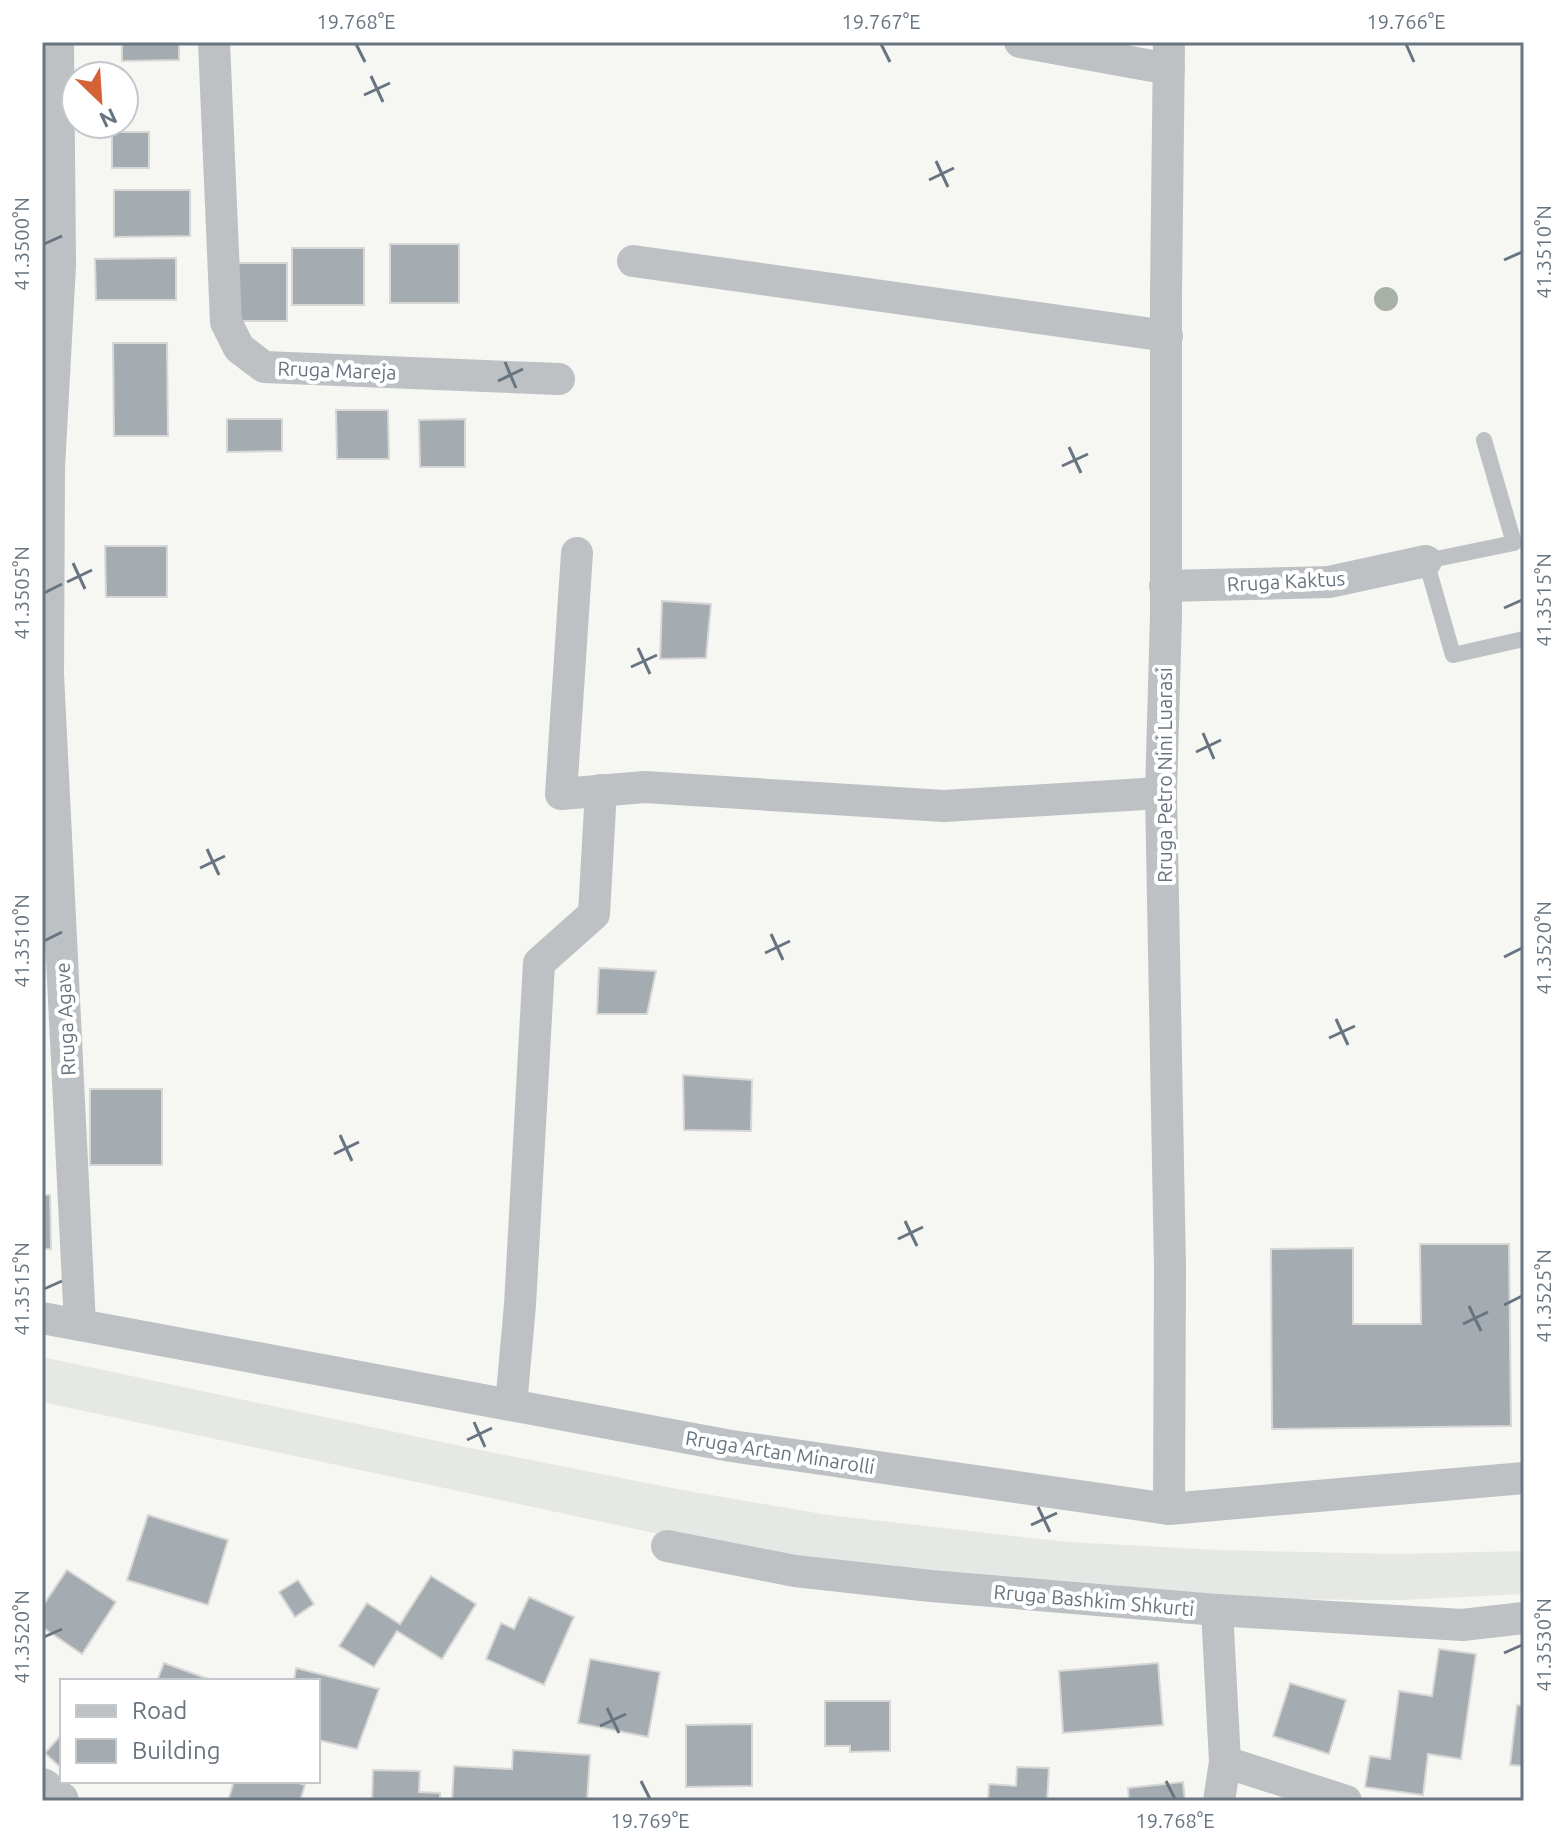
<svg xmlns="http://www.w3.org/2000/svg" width="1566" height="1843" font-family="Ubuntu,sans-serif">
<rect width="100%" height="100%" fill="#f6f6f3"/>
<path fill="#e6e8e6" d="M42,1357L475,1449L682,1490L828,1515L1068,1542L1219,1550L1397,1554L1524,1551V1594L1402,1600L1220,1599L860,1566L659,1534L42,1402Z"/>
<g fill="#a5acb1" stroke="#d7d7d6" stroke-width="2">
<path d="M122,42H179V60L122,61Z"/>
<rect x="112" y="132" width="37" height="36"/>
<path d="M114,190H190V236L114,237Z"/>
<rect x="390" y="244" width="69" height="59"/>
<rect x="292" y="248" width="72" height="57"/>
<path d="M176,258V300H96L95,259Z"/>
<rect x="227" y="263" width="60" height="58"/>
<path d="M113,343H167L168,436H114Z"/>
<path d="M336,410H388L389,459H337Z"/>
<path d="M227,419H282V451L227,452Z"/>
<path d="M465,419V467H420L419,420Z"/>
<path d="M105,546H167V597H106Z"/>
<path d="M662,601L711,604L706,658L660,659Z"/>
<path d="M599,968L656,971L647,1014H597Z"/>
<path d="M683,1075L752,1080L751,1131L684,1130Z"/>
<rect x="90" y="1089" width="72" height="76"/>
<path d="M42,1195H50L51,1249H42Z"/>
<path d="M1420,1244H1509L1511,1426L1272,1429L1271,1249L1353,1248V1324H1421Z"/>
<path d="M148,1515L228,1540L208,1605L127,1580Z"/>
<path d="M67,1570L116,1602L82,1654L42,1627V1607Z"/>
<path d="M431,1576L476,1604L442,1659L397,1631L374,1667L339,1646L367,1603L400,1624Z"/>
<path d="M298,1580L314,1604L295,1617L279,1592Z"/>
<path d="M529,1597L574,1617L544,1685L486,1659L501,1623L514,1629Z"/>
<path d="M1439,1649L1476,1654L1461,1759L1428,1754L1423,1795L1365,1787L1370,1756L1390,1759L1399,1691L1432,1696Z"/>
<path d="M590,1659L660,1672L648,1737L578,1723Z"/>
<path d="M164,1663L214,1681H157Z"/>
<path d="M1158,1663L1163,1725L1063,1733L1059,1671Z"/>
<path d="M296,1668L379,1689L357,1749L318,1740V1681H294Z"/>
<path d="M1290,1683L1346,1700L1329,1754L1273,1736Z"/>
<path d="M825,1701H890V1751L850,1752V1746H825Z"/>
<path d="M1517,1705L1524,1706V1766L1510,1765Z"/>
<path d="M752,1724V1786L686,1787V1725Z"/>
<path d="M62,1734V1769L45,1753Z"/>
<path d="M513,1750L590,1755L587,1801H452L454,1766L512,1769Z"/>
<path d="M1017,1767L1049,1768L1047,1801H988L989,1784L1016,1786Z"/>
<path d="M373,1770L420,1771L419,1792L440,1793V1801H372Z"/>
<path d="M234,1781H292L305,1785L300,1801H228Z"/>
<path d="M1183,1782L1185,1801H1129L1128,1788Z"/>
</g>
<g fill="none" stroke-linecap="round" stroke-linejoin="round">
<path stroke="#bdc1c4" stroke-width="16" d="M1484,440L1514,543L1426,561L1453,655L1524,639"/>
<g stroke="#bdc1c4" stroke-width="32">
<path d="M58,42L60,265L49,468L48,674L80,1325"/>
<path d="M214,42L226,322L239,348L264,367L559,379"/>
<path d="M1020,42L1169,69"/>
<path d="M633,261L1167,336"/>
<path d="M577,553L561,794L645,787L944,806L1161,793"/>
<path d="M1165,586L1329,582L1426,561"/>
<path d="M42,1318L731,1446L1169,1509L1524,1478"/>
<path d="M511,1405L520,1305L539,963L594,914L601,790"/>
<path d="M1169,1509L1170,1269L1161,793L1166,615V294L1169,42"/>
<path d="M667,1546L795,1571L931,1586L1217,1610L1462,1625L1524,1618"/>
<path d="M1217,1610L1225,1762L1219,1801"/>
<path d="M1225,1762L1346,1801"/>
</g>
<path stroke="#bdc1c4" stroke-width="40" d="M42,1788L59,1801"/>
</g>
<circle fill="#a8b1a5" cx="1386" cy="299" r="12"/>
<path fill="none" stroke="#687581" stroke-width="3" d="M356,44L365,62M881,44L890,62M1406,44L1414,62M371,76L383,102M364,95L390,83M936,161L948,187M929,180L954,168M44,244L62,236M1504,260L1522,252M505,362L516,388M498,381L523,369M1069,447L1081,473M1062,466L1088,454M73,563L85,589M67,582L92,570M44,593L62,584M1504,608L1522,600M638,648L650,674M631,667L657,655M1203,733L1214,759M1196,752L1221,740M207,849L219,875M200,868L225,856M771,934L783,960M44,941L62,932M765,953L790,941M1504,957L1522,948M1336,1019L1348,1045M1329,1038L1355,1026M340,1135L352,1161M334,1154L359,1142M905,1221L917,1246M898,1239L923,1227M44,1289L62,1281M1504,1305L1522,1296M1469,1306L1481,1331M1463,1324L1488,1312M474,1422L485,1447M467,1440L492,1428M1038,1507L1050,1532M1031,1525L1057,1513M44,1637L62,1629M1504,1653L1522,1645M607,1708L619,1733M600,1726L626,1714M641,1781L650,1799M1166,1781L1175,1799"/>
<g text-anchor="middle" dominant-baseline="central" stroke-width="8" stroke-linejoin="round" paint-order="stroke">
<g font-size="20" fill="#687581" stroke="#fff">
<text transform="translate(337 370) rotate(2)">Rruga Mareja</text>
<text transform="translate(1286 581) rotate(-3)">Rruga Kaktus</text>
<text transform="translate(1164 775) rotate(-90)">Rruga Petro Nini Luarasi</text>
<text transform="translate(65 1019) rotate(-93)">Rruga Agave</text>
<text transform="translate(780 1452) rotate(9)">Rruga Artan Minarolli</text>
<text transform="translate(1094 1600) rotate(5)">Rruga Bashkim Shkurti</text>
</g>
</g>
<rect width="1566" height="1843" fill="none" stroke="#ffffff" stroke-width="88"/>
<rect x="60" y="1679" width="260" height="104" fill="#ffffff" stroke="#c3c8cd" stroke-width="2"/>
<rect x="76" y="1705" width="40" height="12" fill="#bdc1c4" stroke="#c3c8cd" stroke-width="2"/>
<text x="132" y="1719" font-size="24" fill="#687581">Road</text>
<rect x="76" y="1739" width="40" height="24" fill="#a5acb1" stroke="#c3c8cd" stroke-width="2"/>
<text x="132" y="1759" font-size="24" fill="#687581">Building</text>
<g transform="translate(100 100) rotate(155)"><circle r="38" fill="#ffffff" stroke="#c3c8cd" stroke-width="2"/>
<path d="M0-6L14 30L0 20L-14 30Z" fill="#d36236"/>
<text y="-12" font-size="22" font-weight="bold" text-anchor="middle" fill="#687581">N</text>
</g>
<rect x="44" y="44" width="1478" height="1755" fill="none" stroke="#687581" stroke-width="3"/>
<g font-size="20" text-anchor="middle" fill="#687581">
<text x="356" y="29">19.768°E</text>
<text x="881" y="29">19.767°E</text>
<text x="1406" y="29">19.766°E</text>
<text transform="translate(22 244) rotate(-90)" y="7">41.3500°N</text>
<text transform="translate(1544 252) rotate(-90)" y="7">41.3510°N</text>
<text transform="translate(22 593) rotate(-90)" y="7">41.3505°N</text>
<text transform="translate(1544 600) rotate(-90)" y="7">41.3515°N</text>
<text transform="translate(22 941) rotate(-90)" y="7">41.3510°N</text>
<text transform="translate(1544 948) rotate(-90)" y="7">41.3520°N</text>
<text transform="translate(22 1289) rotate(-90)" y="7">41.3515°N</text>
<text transform="translate(1544 1296) rotate(-90)" y="7">41.3525°N</text>
<text transform="translate(22 1637) rotate(-90)" y="7">41.3520°N</text>
<text transform="translate(1544 1645) rotate(-90)" y="7">41.3530°N</text>
<text x="650" y="1828">19.769°E</text>
<text x="1175" y="1828">19.768°E</text>
</g>
</svg>
